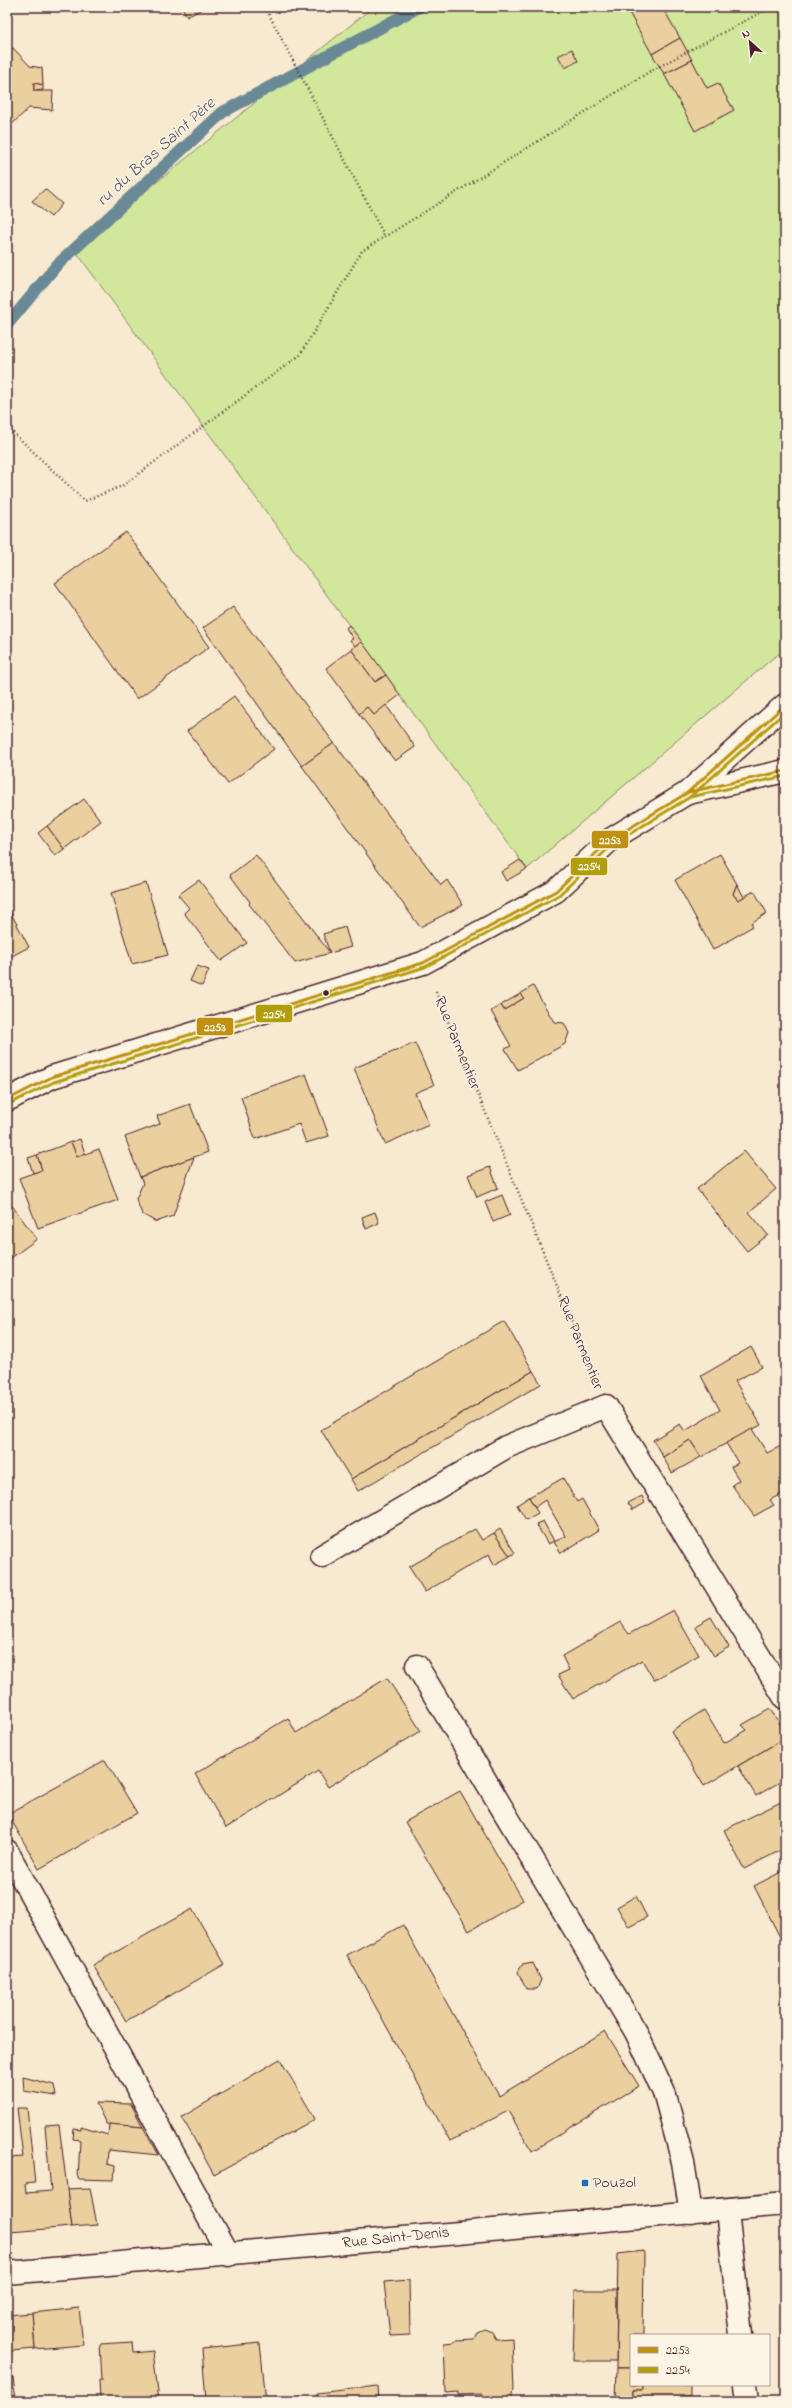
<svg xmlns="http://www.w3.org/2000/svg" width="792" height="2408" font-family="'Indie Flower',sans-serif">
<rect width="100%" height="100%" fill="#f7ead0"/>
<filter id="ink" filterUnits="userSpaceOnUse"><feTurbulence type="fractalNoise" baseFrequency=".025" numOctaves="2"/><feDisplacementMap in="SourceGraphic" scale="8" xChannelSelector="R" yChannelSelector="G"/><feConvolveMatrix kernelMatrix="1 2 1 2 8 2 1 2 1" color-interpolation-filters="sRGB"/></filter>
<g filter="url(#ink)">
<path fill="#d0e79c" stroke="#8d8364" d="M373,7H785V650L773,658L527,869L74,249Z"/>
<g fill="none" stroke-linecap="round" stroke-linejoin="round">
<path stroke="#6a8996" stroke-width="12" d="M7,325L56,266L223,112L419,7"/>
</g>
<g fill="#ead09f" stroke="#4a1f2b">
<path d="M182,7H206L187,17Z"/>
<path d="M626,7H669L664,10L680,38L652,54Z"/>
<path d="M680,38L692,60L664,74L652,54Z"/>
<path d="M13,48L30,66L42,68L43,85L34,83V91H53L52,110L29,108L9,127L7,125V52Z"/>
<path d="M572,49L578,61L565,68L558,56Z"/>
<path d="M692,60L707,88L718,83L734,110L695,131L664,74Z"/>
<path d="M34,83L43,85V90L34,91Z"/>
<path d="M45,189L62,204L51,217L32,201Z"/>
<path d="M126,532L209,647L137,699L55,583Z"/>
<path d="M233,607L334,743L302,766L203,628Z"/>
<path d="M349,625L362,642L355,646L350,640L353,639L346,628Z"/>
<path d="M362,642L386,675L375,682L351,649Z"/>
<path d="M351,649L375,682L386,675L400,695L374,715L367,707L359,714L326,668Z"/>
<path d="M234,696L274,749L228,784L187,731Z"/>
<path d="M386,705L415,747L395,761L359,714L367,707L374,715Z"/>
<path d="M334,743L441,885L447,880L463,905L420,927L302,766Z"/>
<path d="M84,799L101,821L64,849L47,826Z"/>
<path d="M47,826L64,849L55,856L38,833Z"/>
<path d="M720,854L737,884L733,894L738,900L754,891L767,913L751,923L753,926L713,950L675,880Z"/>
<path d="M256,855L330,953L295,963L249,904L250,902L230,875Z"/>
<path d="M520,860L527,869L506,881L501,872Z"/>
<path d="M199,880L247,943L221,961L184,913L189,908L178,895Z"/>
<path d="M146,883L168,955L132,964L111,893Z"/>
<path d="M737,884L744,897L738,900L733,894Z"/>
<path d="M7,906L29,947L10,957L12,963L7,965Z"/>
<path d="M345,927L351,947L330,953L323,934Z"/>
<path d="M197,966L209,970L202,986L190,981Z"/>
<path d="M533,986L554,1022L564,1023L569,1033L565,1044L518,1070L505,1049L511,1046L491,1011L501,1005L504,1010L524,998L520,994Z"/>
<path d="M520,994L524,998L504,1010L501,1005Z"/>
<path d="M415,1043L434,1085L415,1093L429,1125L385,1144L354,1068Z"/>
<path d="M306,1074L329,1136L306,1143L299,1124L255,1139L241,1097Z"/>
<path d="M190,1104L208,1152L140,1177L125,1137L160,1124L157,1116Z"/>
<path d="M80,1139L85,1153L77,1157L71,1142Z"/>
<path d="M71,1142L77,1157L99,1149L118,1200L38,1228L19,1178L42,1170L37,1155Z"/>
<path d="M744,1151L776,1189L749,1212L768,1235L747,1251L697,1189Z"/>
<path d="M37,1155L42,1170L33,1173L28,1158Z"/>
<path d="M194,1157L173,1216L156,1222L142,1214L136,1199L143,1183L140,1177Z"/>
<path d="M490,1167L498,1188L477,1197L468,1175Z"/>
<path d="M502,1195L510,1215L493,1222L485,1202Z"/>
<path d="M7,1199L37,1239L7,1261Z"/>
<path d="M375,1212L379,1223L366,1229L362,1217Z"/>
<path d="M504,1321L533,1371L351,1479L321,1430Z"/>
<path d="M751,1347L762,1367L735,1381L761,1425L701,1457L690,1440L663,1457L653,1440L680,1424L685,1431L720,1410L701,1376Z"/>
<path d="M533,1371L541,1384L358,1491L351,1479Z"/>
<path d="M752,1429L767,1453L785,1444V1492L770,1500L774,1505L754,1516L732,1485L739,1480L731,1467L738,1463L726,1443Z"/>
<path d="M690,1440L701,1457L672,1473L663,1457Z"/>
<path d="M563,1478L577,1502L582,1499L599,1530L561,1553L554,1542L566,1536L545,1500L535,1507L529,1497Z"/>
<path d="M642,1496L645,1503L633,1510L628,1503Z"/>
<path d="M529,1497L538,1513L526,1520L517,1505Z"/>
<path d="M543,1521L554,1541L548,1544L536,1524Z"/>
<path d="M475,1529L482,1540L494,1533L510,1556L494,1565L489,1554L425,1592L409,1567Z"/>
<path d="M500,1529L515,1553L510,1556L494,1533Z"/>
<path d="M673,1610L699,1655L654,1680L642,1660L573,1699L558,1675L569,1670L562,1656L620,1622L629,1634Z"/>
<path d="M711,1617L729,1647L714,1656L695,1626Z"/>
<path d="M387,1678L421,1731L328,1787L318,1771L226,1828L195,1774L288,1718L296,1733Z"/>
<path d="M770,1709L785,1732V1738L704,1786L671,1731L704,1710L724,1743L747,1730L742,1725Z"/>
<path d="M785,1738V1779L756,1796L738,1766Z"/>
<path d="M105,1760L137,1813L39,1869L8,1814Z"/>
<path d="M460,1791L523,1900L469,1931L405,1822Z"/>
<path d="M785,1800V1848L744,1869L724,1830Z"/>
<path d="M785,1870V1947L754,1886Z"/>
<path d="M636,1896L647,1917L629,1927L617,1907Z"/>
<path d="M192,1909L225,1964L126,2021L93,1965Z"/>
<path d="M403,1925L499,2096L605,2031L639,2086L532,2151L508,2111L450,2141L347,1955Z"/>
<path d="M533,1963L541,1980L537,1989H526L518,1972L522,1965Z"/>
<path d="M280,2059L315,2119L214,2175L182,2117Z"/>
<path d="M23,2077L54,2085L56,2096L24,2091Z"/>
<path d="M96,2103L131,2104L143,2127L106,2124Z"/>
<path d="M17,2108H27L35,2183L25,2184L26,2193L51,2191L45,2126L59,2125L72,2227L10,2232L7,2214V2186H11L8,2158L23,2157Z"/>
<path d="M109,2124L143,2127L159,2155L108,2150L107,2164L115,2166L114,2180L78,2179L80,2140L73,2139L74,2129L81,2130V2127L108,2135Z"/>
<path d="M90,2188L97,2225L72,2227L67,2189Z"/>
<path d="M644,2251L643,2335H631V2368H616L618,2254Z"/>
<path d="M409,2280L410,2335L390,2336L384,2282Z"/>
<path d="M575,2290H617L616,2361H573Z"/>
<path d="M79,2308L83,2345L35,2349L32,2313Z"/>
<path d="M32,2313L35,2349L11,2351L7,2315Z"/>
<path d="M484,2329L492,2332L496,2339L512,2338L514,2391L512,2393V2401H483L482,2394L458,2395V2392L446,2393L444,2343L455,2342L456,2340L474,2339L477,2332Z"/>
<path d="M132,2342L133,2353L153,2351L159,2401H100L99,2380H102L100,2344Z"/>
<path d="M260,2343L266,2401H206L202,2349Z"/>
<path d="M616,2368H631V2385H643V2390H633V2401H615Z"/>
<path d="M13,2378L16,2400L7,2401V2379Z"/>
<path d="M643,2385H690V2396H683V2401H633V2390H643Z"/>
<path d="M377,2386L378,2401H318L317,2393Z"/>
</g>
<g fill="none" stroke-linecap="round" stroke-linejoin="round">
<g stroke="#4a1f2b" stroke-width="25">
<g id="minor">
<path d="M688,793L785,771"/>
<path d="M7,1100L52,1077L423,963L556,891L610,840L687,793L785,705"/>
<path d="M322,1556L506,1447L606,1406L785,1698"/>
<path d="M417,1666L636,2032L665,2095L683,2162L691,2213"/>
<path d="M7,1851L229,2255"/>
<path d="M727,2211L741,2335"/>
<path d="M746,2385L748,2401"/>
</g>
</g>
<g stroke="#4a1f2b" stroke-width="25">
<path id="major" d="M7,2273L785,2204"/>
</g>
<g stroke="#4a1f2b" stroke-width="2.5" stroke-dasharray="1 3" stroke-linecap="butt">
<path d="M265,7L385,237"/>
<path d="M7,427L85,501L122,486L300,355L362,251L649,72L771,7"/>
<path d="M436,992L594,1376"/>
</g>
<use href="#minor" stroke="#fcf5e5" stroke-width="22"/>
<use href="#major" stroke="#fcf5e5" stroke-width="22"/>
<g stroke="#fcf5e5" stroke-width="6">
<g id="bus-1">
<path d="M689,792L785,771"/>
<path d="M7,1100L52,1077L423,963L556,891L610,840L687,793L785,705"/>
</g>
</g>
<g stroke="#fcf5e5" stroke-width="6">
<g id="bus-2">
<path d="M690,797L785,776"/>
<path d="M9,1104L54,1082L425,967L559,895L613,844L690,797L785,712"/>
</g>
</g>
<use href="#bus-1" stroke="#c0910f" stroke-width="3"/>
<use href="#bus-2" stroke="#b29e0b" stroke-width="3"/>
</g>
</g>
<circle fill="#4a1f2b" stroke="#fcf5e5" stroke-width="1.5" cx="326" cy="993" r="3.5"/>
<rect fill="#1f6fb2" stroke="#fcf5e5" stroke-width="1.5" x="581" y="2179" width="8" height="8" rx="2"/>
<g text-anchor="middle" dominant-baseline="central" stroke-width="3" stroke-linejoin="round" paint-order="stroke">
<g font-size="16" fill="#4a1f2b" stroke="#fcf5e5">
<text transform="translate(457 1043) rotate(68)">Rue Parmentier</text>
<text transform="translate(580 1343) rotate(68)">Rue Parmentier</text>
<text transform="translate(396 2238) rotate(-6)">Rue Saint-Denis</text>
</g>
<g font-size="16" fill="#4a1f2b" stroke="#fcf5e5" text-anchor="start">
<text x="593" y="2183">Pouzol</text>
</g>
<g font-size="17" font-style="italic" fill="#5a5460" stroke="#fcf5e5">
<text transform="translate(156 152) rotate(-42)">ru du Bras Saint Père</text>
</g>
</g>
<g stroke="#fcf5e5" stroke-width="1.5">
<rect x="591" y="830" width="38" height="19" rx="4" fill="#c0910f"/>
<rect x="570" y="857" width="38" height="19" rx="4" fill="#b29e0b"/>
<rect x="255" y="1004" width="38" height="19" rx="4" fill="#b29e0b"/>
<rect x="196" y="1017" width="38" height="19" rx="4" fill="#c0910f"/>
</g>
<g font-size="11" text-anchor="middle" font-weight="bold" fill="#fff">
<text x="610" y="844">2253</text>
<text x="589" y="870">2254</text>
<text x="274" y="1018">2254</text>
<text x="215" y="1031">2253</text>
</g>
<rect width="792" height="2408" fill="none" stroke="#fcf5e5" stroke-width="24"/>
<rect x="12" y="12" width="768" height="2384" fill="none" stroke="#4a1f2b" stroke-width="1.5" filter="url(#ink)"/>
<rect x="630" y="2334" width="140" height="52" fill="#fcf5e5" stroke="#b59f9b"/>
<rect x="638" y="2347" width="20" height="6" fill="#c0910f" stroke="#b59f9b"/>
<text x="666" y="2354" font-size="12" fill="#4a1f2b">2253</text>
<rect x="638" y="2367" width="20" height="6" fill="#b29e0b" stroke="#b59f9b"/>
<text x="666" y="2374" font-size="12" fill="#4a1f2b">2254</text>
<g transform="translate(750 42) rotate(333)" stroke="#fcf5e5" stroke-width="3" paint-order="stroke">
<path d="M0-3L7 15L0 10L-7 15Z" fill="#4a1f2b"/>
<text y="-6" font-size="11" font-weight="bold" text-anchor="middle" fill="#4a1f2b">N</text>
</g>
</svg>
